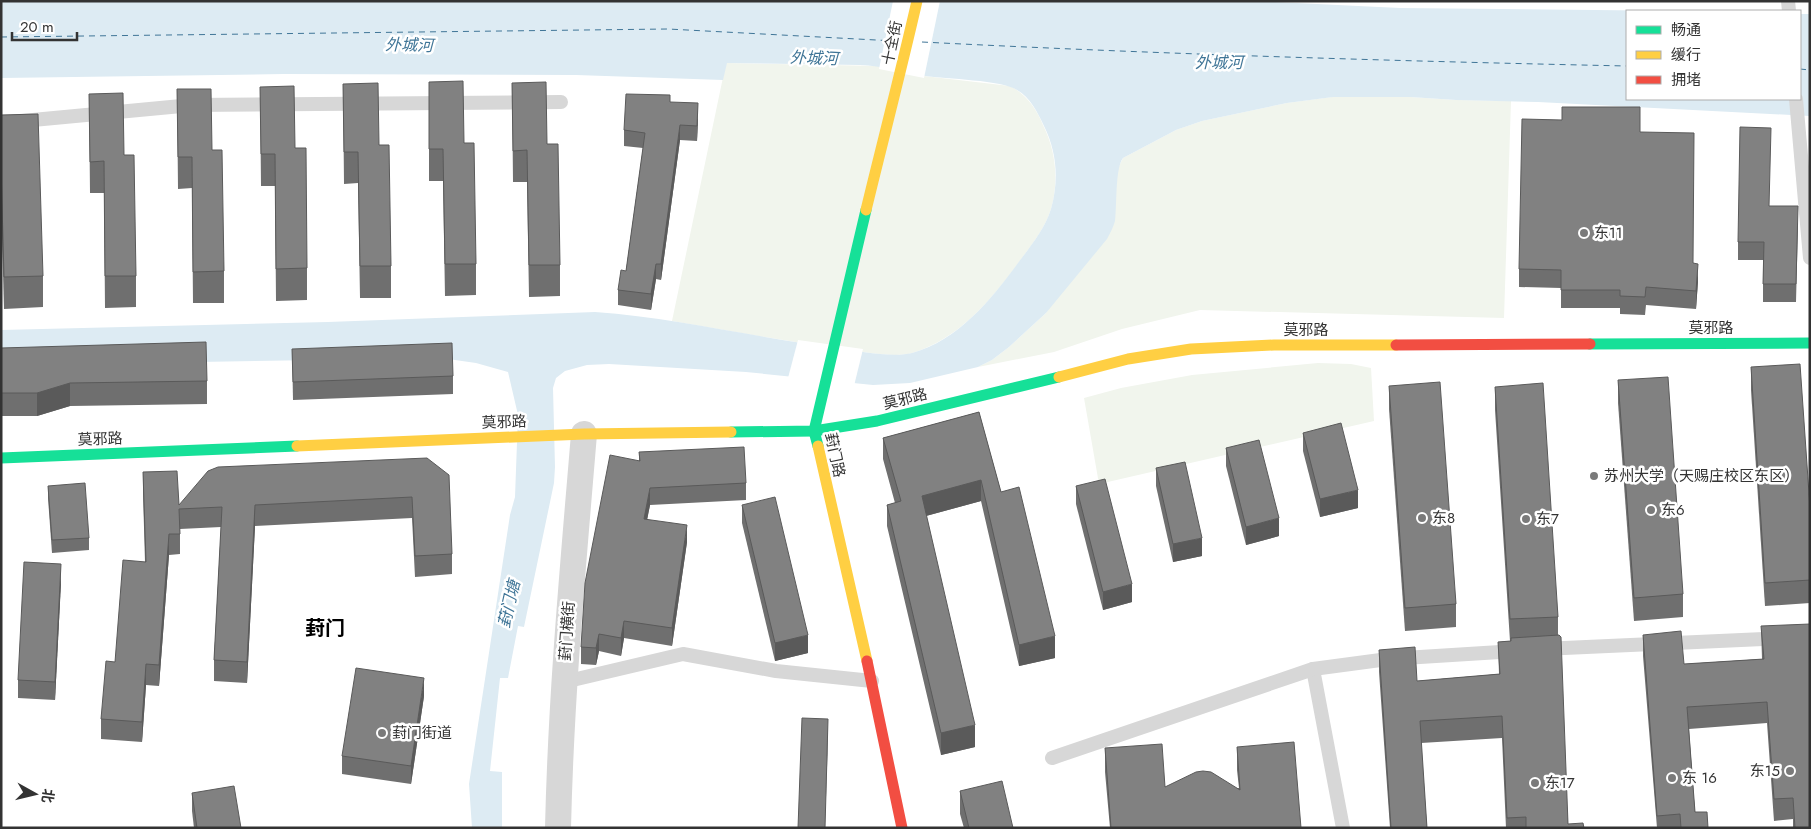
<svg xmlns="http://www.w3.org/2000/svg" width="1811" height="829" font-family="Jost,'Noto Sans SC',sans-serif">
<rect width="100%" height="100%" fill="#fff"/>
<g fill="#f1f5ed">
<path d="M726,63L879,66L924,76L1010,86C1026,94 1036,108 1043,125C1056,151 1059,181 1051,209C1045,228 1033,243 1022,258C994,297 960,339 912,353C895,358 866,352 848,350C789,342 731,331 672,321Z"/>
<path d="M1332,97H1410L1456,100L1511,101L1504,318L1200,310L1122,329L1054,352L978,367L992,360L1009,347L1046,313L1123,158L1176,130L1202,121L1287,103Z"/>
<path d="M1318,363L1351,364L1371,368L1374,421L1099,484L1084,398L1121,388L1192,375Z"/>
</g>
<path fill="#ddebf3" d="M1,1H1256L1400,8L1688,11H1627V99H1800V14H1810V116L1538,102L1456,100L1410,97H1333L1287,103L1202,121L1176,130L1123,158C1115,168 1117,206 1115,221C1113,228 1110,233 1107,239L1046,313L1009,347L992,360L978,367L910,383L873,385L746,372L609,364L587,365L565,371L556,378L553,388L555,467L554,483L524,627L518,626L508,678H500L490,771L502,772V828H472L469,784L510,515L515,497L518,415L508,372L476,363L441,358L81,364L1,369V330L328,322L595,312C677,318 757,338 838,348C857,351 893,358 912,353C960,340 993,297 1021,259C1033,243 1045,228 1051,209C1059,181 1057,152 1044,126C1038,113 1030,97 1017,90C1003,80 945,79 925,76C903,72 882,66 860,65L727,63L723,80L576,75L284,74L1,78Z"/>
<g fill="#fff">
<path d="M893,1H940L924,78L879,69Z"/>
<path d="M798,340L863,349L854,386L788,378Z"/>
</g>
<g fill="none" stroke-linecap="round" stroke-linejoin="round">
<g stroke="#3f7597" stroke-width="1" stroke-dasharray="6 5" stroke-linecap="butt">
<path d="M1,37L668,29L895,41"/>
<path d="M922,42C1157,54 1392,61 1627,66"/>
<path d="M1800,69L1810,70"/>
</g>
<g stroke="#d7d7d7" stroke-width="14">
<path d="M1788,1L1789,11"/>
<path d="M1796,99L1810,258"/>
<path d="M1,123L192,105L561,102"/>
<path d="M1542,649L1810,637"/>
<path d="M1313,669L1343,828"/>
<path d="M564,682L683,654L776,671L872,681"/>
<path d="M1052,758L1313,669L1388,659L1516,651"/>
</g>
<path stroke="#d7d7d7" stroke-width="26" d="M558,828C561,695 573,566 584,434"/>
<g stroke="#16e098" stroke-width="11">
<path d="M1590,344L1810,343"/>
<path d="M731,432L814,431L877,421L1059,377"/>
<path d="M818,446L814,431L866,210"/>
<path d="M1,458L297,446"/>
</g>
<g stroke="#ffcf43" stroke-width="11">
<path d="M866,210C883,140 901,71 917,1"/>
<path d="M1059,377L1128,359L1191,349L1274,345H1396"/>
<path d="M297,446L584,434L731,432"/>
<path d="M818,446L867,661"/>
</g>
<g stroke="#f24e42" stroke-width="11">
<path d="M1396,345L1590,344"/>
<path d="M867,661L902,828"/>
</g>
</g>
<g fill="#6f6f6f">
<path d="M429,82L464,143L476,264V295L445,296L443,181H429Z"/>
<path d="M512,83L547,144L560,265V296L529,297L527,182H513Z"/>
<path d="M343,84L379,145L391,266V298H360L358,183L344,184Z"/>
<path d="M260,87L295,148L307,268V300L276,301L275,186H261Z"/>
<path d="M177,89L212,150L224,271V303H193L192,188L178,189Z"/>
<path d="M89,94L124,155L136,276V307L105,308L104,193H90Z"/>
<path d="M670,102L698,119L697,141L680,140L661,280L656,279L651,310L618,305V290L626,271L643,148L624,146V130Z"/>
<path d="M1,115L43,276V307L4,309L1,198Z"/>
<path d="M1769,206L1798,224L1796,302H1763V260H1738V242Z"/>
<path d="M1693,263L1698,281L1696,309L1646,305L1645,315L1620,314V308H1561V288L1519,287V269Z"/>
<path d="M1,348L207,381V404L70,406L37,416H1Z"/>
<path d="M292,349L453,376V394L293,400Z"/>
<path d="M1751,367L1810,508V603L1765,606L1751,390Z"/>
<path d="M1618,380L1683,594V617L1634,621L1618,403Z"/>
<path d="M1389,386L1456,604V627L1405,631L1389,409Z"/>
<path d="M1495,387L1558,617V636L1568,824L1584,828H1506L1502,738L1421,743L1427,828H1390L1379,672V650L1417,681L1499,674L1498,642L1510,641L1495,410Z"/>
<path d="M979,412L1001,492L1055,658L1019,666L981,501L926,516L975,747L941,755L887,526V505L895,503L883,459V438Z"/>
<path d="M1303,433L1358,508L1320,517L1303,451Z"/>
<path d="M1226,448L1279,536L1246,545L1226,466Z"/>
<path d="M639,452L746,483V500L650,505L647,519L687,542L672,646L624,638L621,656L599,651L596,665L581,664V647L639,461Z"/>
<path d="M427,458L452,554V574L415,577L412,518L255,526L247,683L214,681V660L221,527L180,529V554L169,555L159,686L146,685L142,742L101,739V719L115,662L145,562L143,493V472L179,505Z"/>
<path d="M1156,468L1202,556L1173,562L1156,486Z"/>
<path d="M48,486L89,538V550L52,553L48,498Z"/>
<path d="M1076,486L1132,602L1103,610L1076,504Z"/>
<path d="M742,505L808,653L775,661L742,523Z"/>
<path d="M61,582L55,700L18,698V680Z"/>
<path d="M1761,626L1810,828H1793V819L1774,821L1767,723L1689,729L1695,812L1708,828H1657L1643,656V635L1684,664L1762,659Z"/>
<path d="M424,696L411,784L342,774V756Z"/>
<path d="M1237,747L1301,828H1110L1105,772V748L1165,787L1239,788L1237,770Z"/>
<path d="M960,791L1013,828H964L960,814Z"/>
<path d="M192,793L241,828H194L192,811Z"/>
</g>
<g fill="#5a5a5a">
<path d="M698,103V119L697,141V126Z"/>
<path d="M680,125V140L661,280V264Z"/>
<path d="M656,264V279L651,310V294Z"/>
<path d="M1698,264V281L1696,309V291Z"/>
<path d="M70,383V406L37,416V393Z"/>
<path d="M981,480V501L922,517V496Z"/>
<path d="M650,488V505L644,536V519Z"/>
<path d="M1358,490V508L1320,517V499Z"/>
<path d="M255,505V526L247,683V662Z"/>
<path d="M1279,518V536L1246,545V527Z"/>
<path d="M687,525V542L672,646V628Z"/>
<path d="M169,534V555L159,686V665Z"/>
<path d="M1202,538V556L1173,562V544Z"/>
<path d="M61,564V582L55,700V682Z"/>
<path d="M1132,584V602L1103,610V592Z"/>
<path d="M624,621V638L621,656V638Z"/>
<path d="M599,634V651L596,665V648Z"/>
<path d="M808,635V653L775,661V643Z"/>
<path d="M1055,636V658L1019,666V645Z"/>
<path d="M146,664V685L142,742V722Z"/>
<path d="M424,678V696L411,784V766Z"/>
<path d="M828,719V737L825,828Z"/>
<path d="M975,725V747L941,755V733Z"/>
</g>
<g fill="#818181" stroke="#5a5a5a">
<path d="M463,81L464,143H474L476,264H445L443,149H429V82Z"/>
<path d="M546,82L547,144H558L560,265H529L527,150L513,151L512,83Z"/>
<path d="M378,83L379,145H389L391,266H360L358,152H344L343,84Z"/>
<path d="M294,86L295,148H306L307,268L276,269L275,154H261L260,87Z"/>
<path d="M177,89H211L212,150H222L224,271L193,272L192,157H178Z"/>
<path d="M123,93L124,155H134L136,276H105L104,161L90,162L89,94Z"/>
<path d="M626,94L670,95V102L698,103L697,126L680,125L661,264H656L651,294L618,290L621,270L626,271L645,133L624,130Z"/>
<path d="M1562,107H1640V132L1694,133L1693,263L1698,264L1696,291L1646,287L1645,297L1620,296V290H1561V270L1519,269L1522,119L1562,120Z"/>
<path d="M38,114L43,276L4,277L1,166V115Z"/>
<path d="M1740,127L1771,128L1769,206H1798L1796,284H1763L1764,242H1738Z"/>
<path d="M206,342L207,381L70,383L37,393H1V348Z"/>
<path d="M452,343L453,376L293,382L292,349Z"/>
<path d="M1800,364L1810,508V580L1765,583L1751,367Z"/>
<path d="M1668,377L1683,594L1634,598L1618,380Z"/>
<path d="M1440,382L1456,604L1405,608L1389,386Z"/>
<path d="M1543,383L1558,617L1510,619L1495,387Z"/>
<path d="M979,412L1001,492L1019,487L1055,636L1019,645L981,480L922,496L975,725L941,733L887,505L901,501L883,438Z"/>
<path d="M1341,423L1358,490L1320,499L1303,433Z"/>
<path d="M1259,440L1279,518L1246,527L1226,448Z"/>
<path d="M744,447L746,483L650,488L644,519L687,525L672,628L624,621L621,638L599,634L596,648L581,647L585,583L610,455L640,461L639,452Z"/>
<path d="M427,458L449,475L452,554L415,556L412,497L255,505L247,662L214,660L222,507L179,509L180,534H169L159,665L146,664L142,722L101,719L106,661L115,662L123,560L146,562L143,472L177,471L179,505L208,471L218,467Z"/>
<path d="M1185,462L1202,538L1173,544L1156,468Z"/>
<path d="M1105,479L1132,584L1103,592L1076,486Z"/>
<path d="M85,483L89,538L52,540L48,486Z"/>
<path d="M775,497L808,635L775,643L742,505Z"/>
<path d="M24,562L61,564L55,682L18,680Z"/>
<path d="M1810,624V828H1795L1793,798L1774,799L1767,702L1687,707L1695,812H1707L1708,828H1681L1680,814L1657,816L1643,635L1681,631L1684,664L1764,659L1761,626Z"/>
<path d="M1559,635L1561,637L1568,824L1583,823L1584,828H1526V817L1507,818L1502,716L1420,721L1427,828H1391L1379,650L1415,647L1417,681L1500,674L1498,642L1511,641V638Z"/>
<path d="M356,668L424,678L411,766L342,756Z"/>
<path d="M802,718L828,719L825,828H798Z"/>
<path d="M1294,742L1301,828H1111L1105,748L1162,744L1165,787L1196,772L1203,771L1211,772L1240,790L1237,747Z"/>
<path d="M1002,781L1013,828H969L960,791Z"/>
<path d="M234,786L241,828H197L192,793Z"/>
</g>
<g fill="#7a7a7a" stroke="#fff" stroke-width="2">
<circle cx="1584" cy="233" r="5"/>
<circle cx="1594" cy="476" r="5"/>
<circle cx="1651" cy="510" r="5"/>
<circle cx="1422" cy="518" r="5"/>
<circle cx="1526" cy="519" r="5"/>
<circle cx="382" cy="733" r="5"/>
<circle cx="1790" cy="771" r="5"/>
<circle cx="1672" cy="778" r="5"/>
<circle cx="1535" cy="783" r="5"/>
</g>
<g text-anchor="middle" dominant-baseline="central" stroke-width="5" stroke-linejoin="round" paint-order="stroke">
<g font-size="15" fill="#333" stroke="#fff">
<text transform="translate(892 43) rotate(-78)">十全街</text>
<text x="1711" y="328">莫邪路</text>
<text x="1306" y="330">莫邪路</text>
<text transform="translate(905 399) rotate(-14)">莫邪路</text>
<text transform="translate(504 422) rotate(-2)">莫邪路</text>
<text transform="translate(100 439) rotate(-2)">莫邪路</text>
<text transform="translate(835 455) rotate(78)">葑门路</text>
<text transform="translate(567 631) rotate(-86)">葑门横街</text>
</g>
<g font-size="15" fill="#333" stroke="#fff" text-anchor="start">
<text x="1594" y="233">东11</text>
<text x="1604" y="476">苏州大学（天赐庄校区东区）</text>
<text x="1661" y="510">东6</text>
<text x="1432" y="518">东8</text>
<text x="1536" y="519">东7</text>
<text x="392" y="733">葑门街道</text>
<text x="1780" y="771" text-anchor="end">东15</text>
<text x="1682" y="778">东 16</text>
<text x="1545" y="783">东17</text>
</g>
<g font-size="16" font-style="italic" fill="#3f7597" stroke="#fff">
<text transform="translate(409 45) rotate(1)">外城河</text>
<text transform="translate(814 58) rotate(2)">外城河</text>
<text x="1219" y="62">外城河</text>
<text transform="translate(509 604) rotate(-77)">葑门塘</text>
</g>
<g font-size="20" font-weight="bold" fill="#000" stroke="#fff">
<text x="325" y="628">葑门</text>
</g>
</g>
<rect width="1811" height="829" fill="none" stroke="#333333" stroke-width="5"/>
<rect x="1626" y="10" width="175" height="90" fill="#ffffff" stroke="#adadad"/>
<rect x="1636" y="26" width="25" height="8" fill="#16e098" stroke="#adadad"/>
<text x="1671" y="35" font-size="15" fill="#333333">畅通</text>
<rect x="1636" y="51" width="25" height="8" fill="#ffcf43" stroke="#adadad"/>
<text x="1671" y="60" font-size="15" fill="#333333">缓行</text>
<rect x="1636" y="76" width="25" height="8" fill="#f24e42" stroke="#adadad"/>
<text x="1671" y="85" font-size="15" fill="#333333">拥堵</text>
<g transform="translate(35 794) rotate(98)" stroke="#ffffff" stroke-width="4" paint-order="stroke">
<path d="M0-4L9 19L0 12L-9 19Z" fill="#333333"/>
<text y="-8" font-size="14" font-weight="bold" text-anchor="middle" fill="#333333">北</text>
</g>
<path d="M12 32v8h65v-8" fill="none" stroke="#333333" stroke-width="2.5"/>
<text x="20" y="32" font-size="15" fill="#333333" stroke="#ffffff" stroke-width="4" paint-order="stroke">20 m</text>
</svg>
